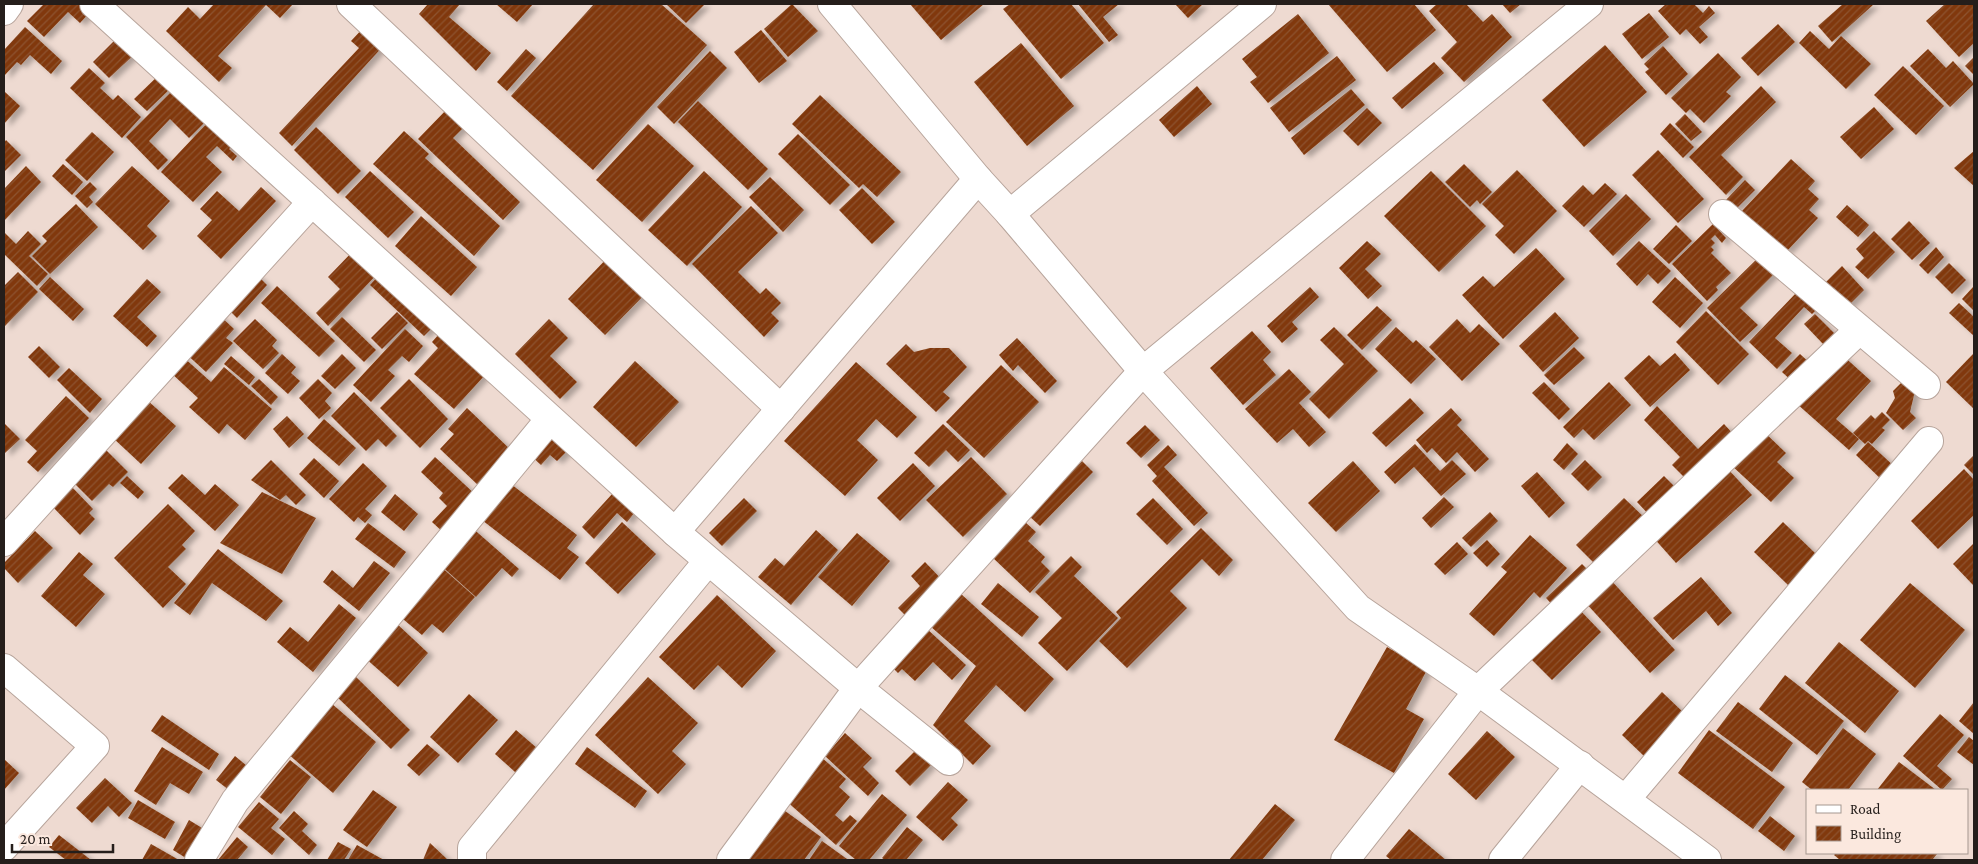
<svg xmlns="http://www.w3.org/2000/svg" width="1978" height="864" font-family="'Crimson Pro',serif">
<defs>
<pattern id="building-hatch" width="6" height="6" patternUnits="userSpaceOnUse" patternTransform="scale(1.25)"><rect width="6" height="6" fill="#81390d"/><path d="M-1 1l2-2M0 6l6-6M5 7l2-2" fill="none" stroke="#8d5330"/></pattern>
<filter id="shadow"><feDropShadow dx="5.5" dy="3" stdDeviation="2.5" flood-color="#0004"/></filter>
</defs>
<rect width="100%" height="100%" fill="#eedad1"/>
<g fill="url(#building-hatch)" filter="url(#shadow)">
<path d="M44,4H84L91,11L80,23L68,12L44,37L27,21Z"/>
<path d="M214,4H293L280,18L266,5L218,56L232,68L219,82L166,31L188,7L200,19Z"/>
<path d="M428,4H460L449,17L491,53L476,71L419,14Z"/>
<path d="M496,4H533L517,22Z"/>
<path d="M594,4H661L707,45L593,170L511,96Z"/>
<path d="M666,4H705L686,23Z"/>
<path d="M792,4L818,31L788,57L764,29Z"/>
<path d="M910,4H984L941,40Z"/>
<path d="M1010,4H1071L1104,43L1061,79L1003,9Z"/>
<path d="M1078,4H1119L1103,17L1118,35L1109,42Z"/>
<path d="M1175,4H1203L1188,18Z"/>
<path d="M1328,4H1414L1436,30L1387,72Z"/>
<path d="M1437,4H1466L1483,22L1492,14L1512,37L1464,82L1441,58L1457,42L1429,11Z"/>
<path d="M1502,4H1521L1510,13Z"/>
<path d="M1666,4H1694L1703,13L1709,6L1715,13L1699,27L1708,37L1700,44L1686,29L1680,35L1658,11Z"/>
<path d="M1843,4H1874L1832,42L1818,26Z"/>
<path d="M1945,4H1974V43L1959,57L1926,21Z"/>
<path d="M1649,13L1669,37L1642,59L1622,34Z"/>
<path d="M1298,14L1329,53L1268,103L1250,82L1257,77L1242,59Z"/>
<path d="M1778,24L1795,42L1758,76L1741,58Z"/>
<path d="M365,26L385,44L292,146L279,133L359,48L351,41Z"/>
<path d="M25,27L62,61L51,74L30,55L21,65L17,62L4,76V50Z"/>
<path d="M761,30L787,61L759,83L734,52Z"/>
<path d="M1810,31L1829,49L1841,36L1871,64L1846,89L1799,43Z"/>
<path d="M121,34L138,51L109,78L93,62Z"/>
<path d="M1021,43L1074,106L1027,146L974,82Z"/>
<path d="M1605,45L1647,92L1584,147L1542,100Z"/>
<path d="M1663,46L1688,74L1666,95L1645,72L1649,69L1644,64Z"/>
<path d="M526,49L536,58L507,91L497,82Z"/>
<path d="M1928,49L1946,68L1953,61L1974,84L1950,107L1910,66Z"/>
<path d="M710,51L727,68L674,124L657,107Z"/>
<path d="M1718,53L1741,77L1726,92L1731,96L1704,123L1690,109L1686,113L1671,98Z"/>
<path d="M1337,56L1356,80L1289,132L1270,108Z"/>
<path d="M1974,57V75L1965,66Z"/>
<path d="M1434,62L1444,73L1402,109L1392,98Z"/>
<path d="M1903,66L1944,106L1916,135L1874,95Z"/>
<path d="M89,68L105,83L100,88L113,100L118,95L141,117L122,138L70,88Z"/>
<path d="M162,72L174,85L147,111L134,99Z"/>
<path d="M1197,86L1212,104L1174,137L1159,120Z"/>
<path d="M1761,86L1776,102L1721,155L1743,177L1726,195L1689,157Z"/>
<path d="M1351,89L1365,105L1304,155L1291,138Z"/>
<path d="M4,91L20,106L4,124Z"/>
<path d="M172,91L204,123L189,138L170,119L149,141L168,160L158,170L126,137Z"/>
<path d="M820,95L901,172L877,197L863,184L859,188L792,124Z"/>
<path d="M698,101L768,169L748,190L678,122Z"/>
<path d="M1874,107L1894,129L1861,159L1840,137Z"/>
<path d="M448,108L466,125L453,138L520,202L503,220L418,139Z"/>
<path d="M1367,108L1382,123L1358,146L1343,131Z"/>
<path d="M1685,114L1702,132L1691,141L1675,124Z"/>
<path d="M210,120L235,143L229,149L237,156L233,161L217,146L206,157L222,172L193,202L161,172Z"/>
<path d="M1670,123L1694,147L1683,158L1660,134Z"/>
<path d="M648,124L694,166L642,222L596,180Z"/>
<path d="M316,127L361,171L338,194L294,150Z"/>
<path d="M404,131L429,154L425,158L500,226L474,256L373,164Z"/>
<path d="M92,132L114,152L87,181L65,160Z"/>
<path d="M798,134L850,185L830,205L778,154Z"/>
<path d="M6,140L21,155L4,172V143Z"/>
<path d="M1658,150L1704,199L1678,223L1632,175Z"/>
<path d="M1974,151V186L1954,168Z"/>
<path d="M1791,159L1815,181L1808,189L1819,199L1809,210L1818,218L1786,252L1742,211Z"/>
<path d="M63,164L83,182L72,195L52,176Z"/>
<path d="M1464,164L1492,192L1480,204L1477,200L1470,207L1445,182Z"/>
<path d="M26,166L41,182L4,221V189Z"/>
<path d="M132,166L170,201L147,226L157,236L143,250L95,204Z"/>
<path d="M1517,170L1557,211L1514,254L1495,235L1504,226L1482,204Z"/>
<path d="M370,171L414,212L388,238L345,197Z"/>
<path d="M704,171L742,207L687,266L648,230Z"/>
<path d="M1431,171L1486,226L1439,272L1384,216Z"/>
<path d="M770,177L804,210L783,232L749,197Z"/>
<path d="M1745,180L1755,190L1736,209L1726,200Z"/>
<path d="M90,182L97,189L89,197L93,202L87,208L75,196Z"/>
<path d="M1605,183L1617,194L1584,227L1562,206L1583,185L1593,195Z"/>
<path d="M261,187L276,201L221,259L197,236L212,220L200,209L217,191L239,211Z"/>
<path d="M862,188L895,222L872,244L839,210Z"/>
<path d="M1626,194L1651,219L1613,256L1589,231Z"/>
<path d="M76,204L98,227L50,274L32,256L47,241L42,236Z"/>
<path d="M1847,205L1869,225L1858,237L1836,217Z"/>
<path d="M751,206L778,233L738,272L760,294L766,288L781,303L771,313L779,321L764,337L692,264Z"/>
<path d="M421,216L477,267L451,296L395,246Z"/>
<path d="M1909,221L1930,243L1912,260L1891,239Z"/>
<path d="M1713,224L1726,238L1722,243L1715,235L1711,239L1715,243L1711,247L1714,250L1711,253L1731,273L1716,287L1718,290L1707,301L1672,264Z"/>
<path d="M1676,225L1692,241L1669,264L1653,249Z"/>
<path d="M28,231L41,244L29,256L48,274L37,286L4,254V232L16,244Z"/>
<path d="M1874,231L1895,252L1868,279L1855,267L1864,258L1856,249Z"/>
<path d="M1367,241L1381,254L1365,269L1382,286L1368,299L1339,268Z"/>
<path d="M1639,241L1671,271L1658,284L1648,274L1637,286L1616,264Z"/>
<path d="M357,247L381,270L328,326L316,313L340,289L328,277Z"/>
<path d="M1936,247L1944,257L1928,274L1919,265Z"/>
<path d="M1536,248L1565,279L1503,339L1462,295L1483,276L1494,287Z"/>
<path d="M612,253L650,289L605,335L568,299Z"/>
<path d="M1760,256L1776,272L1740,308L1758,325L1740,342L1707,308Z"/>
<path d="M1949,263L1966,280L1952,294L1935,277Z"/>
<path d="M1842,266L1864,290L1846,308L1823,285Z"/>
<path d="M18,272L38,292L4,327V286Z"/>
<path d="M254,272L267,285L237,318L224,305Z"/>
<path d="M382,272L436,324L424,336L370,285Z"/>
<path d="M50,277L84,309L73,321L39,289Z"/>
<path d="M1675,277L1703,303L1680,328L1652,302Z"/>
<path d="M147,279L161,292L137,317L157,336L147,347L113,316Z"/>
<path d="M277,286L335,341L319,357L261,303Z"/>
<path d="M1974,286V311L1962,299Z"/>
<path d="M1310,287L1319,297L1292,322L1298,329L1282,343L1267,326Z"/>
<path d="M1797,292L1817,309L1812,314L1804,307L1775,338L1792,353L1777,369L1749,342Z"/>
<path d="M1959,303L1974,317V336L1949,313Z"/>
<path d="M1377,306L1392,320L1362,350L1347,335Z"/>
<path d="M1706,311L1749,354L1718,385L1676,342Z"/>
<path d="M397,312L408,323L382,349L371,338Z"/>
<path d="M1555,312L1579,338L1543,372L1519,346Z"/>
<path d="M217,313L234,329L226,338L233,343L206,372L183,351Z"/>
<path d="M1815,314L1835,334L1824,345L1804,324Z"/>
<path d="M342,317L376,350L364,362L330,329Z"/>
<path d="M255,319L277,340L272,346L279,353L263,369L233,341Z"/>
<path d="M549,319L568,338L550,356L577,382L560,399L515,354Z"/>
<path d="M1457,319L1470,333L1479,324L1500,344L1462,381L1429,347Z"/>
<path d="M1334,327L1378,371L1329,419L1309,399L1344,364L1320,340Z"/>
<path d="M1396,327L1413,343L1416,340L1436,359L1411,384L1375,349Z"/>
<path d="M405,329L423,346L409,362L402,356L388,370L395,376L371,402L353,385Z"/>
<path d="M1252,331L1271,352L1263,360L1276,375L1243,405L1210,368Z"/>
<path d="M439,334L485,375L454,409L414,374L438,348L432,342Z"/>
<path d="M1017,338L1057,381L1045,393L1018,365L1013,371L999,355Z"/>
<path d="M906,344L914,352L930,348H949L967,367L943,392L950,398L936,412L886,364Z"/>
<path d="M39,346L60,367L49,378L28,357Z"/>
<path d="M1574,347L1585,358L1554,385L1544,375Z"/>
<path d="M1675,353L1690,370L1650,407L1624,378L1649,355L1660,366Z"/>
<path d="M1840,353L1871,381L1836,419L1859,439L1849,450L1796,403Z"/>
<path d="M1974,353V409L1946,382Z"/>
<path d="M282,354L296,367L291,373L300,381L288,394L265,373Z"/>
<path d="M342,354L356,368L335,389L321,376Z"/>
<path d="M1800,354L1812,365L1794,383L1782,372Z"/>
<path d="M182,356L211,382L224,367L272,409L245,440L227,424L219,434L189,407L198,398L169,371Z"/>
<path d="M231,356L255,377L249,385L224,364Z"/>
<path d="M635,361L679,402L636,447L593,407Z"/>
<path d="M856,362L917,417L897,438L876,419L857,440L878,460L845,496L784,441Z"/>
<path d="M1001,365L1039,402L984,458L946,422Z"/>
<path d="M69,368L102,399L90,413L57,380Z"/>
<path d="M1289,369L1311,392L1299,403L1326,432L1309,447L1293,429L1277,443L1245,409Z"/>
<path d="M259,379L278,397L271,405L251,386Z"/>
<path d="M318,379L332,393L325,401L331,408L319,419L299,398Z"/>
<path d="M409,379L448,419L420,448L380,408Z"/>
<path d="M1904,380L1915,391L1910,412L1916,418L1903,430L1886,413L1895,398L1893,391Z"/>
<path d="M1544,382L1570,409L1559,420L1532,393Z"/>
<path d="M1609,382L1631,405L1594,440L1583,429L1574,438L1563,427Z"/>
<path d="M354,392L397,436L386,447L378,439L366,451L331,416Z"/>
<path d="M66,396L89,418L38,472L27,462L37,451L25,440Z"/>
<path d="M1410,398L1424,413L1386,447L1372,433Z"/>
<path d="M147,400L176,426L141,464L112,437Z"/>
<path d="M1657,406L1698,449L1724,424L1736,437L1689,482L1672,465L1680,457L1644,420Z"/>
<path d="M467,408L513,452L479,486L440,449L454,434L448,429Z"/>
<path d="M1451,408L1462,420L1457,425L1489,459L1475,472L1457,452L1446,463L1432,448L1427,453L1416,440Z"/>
<path d="M1882,412L1890,420L1882,428L1885,430L1872,444L1868,441L1865,444L1853,433L1871,415L1875,419Z"/>
<path d="M287,416L304,434L289,448L273,429Z"/>
<path d="M324,419L356,448L339,466L307,438Z"/>
<path d="M4,423L20,439L5,453L4,452Z"/>
<path d="M943,424L970,450L958,462L946,450L929,467L914,453Z"/>
<path d="M1145,425L1160,440L1141,458L1126,443Z"/>
<path d="M549,430L569,449L557,461L550,455L541,465L528,453Z"/>
<path d="M1762,430L1786,453L1777,462L1794,478L1771,502L1730,464Z"/>
<path d="M1868,442L1897,469L1884,482L1856,455Z"/>
<path d="M1567,443L1578,454L1564,470L1553,460Z"/>
<path d="M1415,444L1440,471L1452,460L1466,474L1441,496L1414,467L1395,484L1384,472Z"/>
<path d="M1168,445L1177,455L1164,467L1208,513L1194,526L1152,481L1157,476L1147,465Z"/>
<path d="M106,450L128,472L113,487L109,484L92,501L74,483Z"/>
<path d="M1974,455V475L1964,465Z"/>
<path d="M435,457L477,496L444,533L432,522L447,506L439,498L443,493L421,472Z"/>
<path d="M971,457L1007,494L963,537L926,500Z"/>
<path d="M314,458L339,481L324,498L299,474Z"/>
<path d="M271,460L306,495L296,505L286,495L280,500L251,480Z"/>
<path d="M1585,460L1602,477L1588,491L1571,474Z"/>
<path d="M1082,461L1093,472L1040,526L1028,515Z"/>
<path d="M1353,461L1380,491L1336,532L1308,503Z"/>
<path d="M363,463L387,486L365,509L372,515L365,523L358,517L354,522L329,499Z"/>
<path d="M913,463L935,486L900,521L877,498Z"/>
<path d="M1727,468L1752,495L1676,563L1652,536Z"/>
<path d="M1964,469L1974,480V515L1938,549L1911,521Z"/>
<path d="M1537,472L1565,503L1549,518L1521,486Z"/>
<path d="M182,474L205,495L215,484L239,505L215,531L168,488Z"/>
<path d="M127,476L144,492L138,499L120,483Z"/>
<path d="M1664,476L1679,491L1652,518L1637,502Z"/>
<path d="M507,481L577,535L567,548L579,557L560,580L478,517Z"/>
<path d="M71,486L93,509L89,513L95,519L80,535L51,505Z"/>
<path d="M262,492L316,518L282,574L220,543Z"/>
<path d="M613,493L635,512L627,522L617,513L594,539L582,527Z"/>
<path d="M395,494L418,514L404,531L381,512Z"/>
<path d="M1444,497L1454,507L1431,528L1422,518Z"/>
<path d="M744,498L757,511L722,546L709,533Z"/>
<path d="M1153,498L1183,529L1167,545L1136,514Z"/>
<path d="M1624,498L1648,521L1600,569L1576,545Z"/>
<path d="M168,504L195,531L182,545L186,549L168,567L186,584L163,608L114,558Z"/>
<path d="M1490,512L1498,521L1471,547L1462,538Z"/>
<path d="M1024,521L1036,532L1028,541L1045,557L1041,562L1050,571L1030,593L991,556Z"/>
<path d="M622,522L656,554L618,594L585,563Z"/>
<path d="M1783,522L1817,555L1788,585L1754,552Z"/>
<path d="M368,523L406,552L394,568L355,539Z"/>
<path d="M470,526L519,569L512,577L502,568L476,597L437,562Z"/>
<path d="M1201,528L1233,560L1219,576L1202,559L1170,591L1187,608L1127,668L1099,641L1121,618L1116,612Z"/>
<path d="M816,530L838,550L791,605L758,577L775,558L784,566Z"/>
<path d="M35,531L53,548L18,583L4,568V563Z"/>
<path d="M857,533L890,561L852,606L818,577Z"/>
<path d="M1530,535L1567,568L1540,598L1534,592L1494,636L1469,614L1507,572L1501,567Z"/>
<path d="M1487,540L1500,554L1487,567L1473,553Z"/>
<path d="M1457,542L1468,554L1445,575L1434,564Z"/>
<path d="M1974,543V586L1953,564Z"/>
<path d="M218,549L283,601L266,621L212,583L190,615L174,603Z"/>
<path d="M79,552L93,564L83,575L105,594L76,627L41,596Z"/>
<path d="M1071,556L1082,567L1074,576L1118,618L1067,671L1038,643L1062,618L1035,592Z"/>
<path d="M374,561L390,573L359,611L323,582L332,570L353,588Z"/>
<path d="M925,562L947,585L911,621L898,608L920,586L911,576Z"/>
<path d="M1582,564L1594,576L1558,611L1546,598Z"/>
<path d="M439,565L475,597L443,633L432,624L422,635L397,614Z"/>
<path d="M1701,577L1732,613L1718,626L1706,611L1673,640L1653,618Z"/>
<path d="M1609,578L1675,650L1650,673L1584,601Z"/>
<path d="M998,583L1039,617L1022,637L981,604Z"/>
<path d="M1910,583L1965,630L1915,688L1860,640Z"/>
<path d="M960,593L1054,679L1025,712L996,685L964,721L991,746L973,765L933,725L976,666L930,626Z"/>
<path d="M717,595L776,651L742,688L718,665L694,690L659,657Z"/>
<path d="M339,604L356,618L313,672L277,642L290,627L308,642Z"/>
<path d="M1576,606L1601,632L1552,680L1527,655Z"/>
<path d="M395,622L428,653L398,687L364,657Z"/>
<path d="M926,628L966,665L952,680L933,662L915,681L902,669L898,673L891,666Z"/>
<path d="M1839,642L1899,691L1865,733L1805,683Z"/>
<path d="M1387,647L1427,670L1406,709L1424,719L1394,773L1334,740Z"/>
<path d="M353,674L410,730L391,749L334,694Z"/>
<path d="M1785,675L1844,721L1817,755L1759,709Z"/>
<path d="M648,677L698,723L672,751L686,764L658,794L595,735Z"/>
<path d="M1662,692L1685,714L1644,756L1622,735Z"/>
<path d="M469,694L498,720L458,763L430,737Z"/>
<path d="M1738,702L1793,743L1772,772L1716,731Z"/>
<path d="M1974,702V734L1959,721Z"/>
<path d="M331,703L376,742L333,793L287,753Z"/>
<path d="M1940,714L1964,735L1937,766L1952,779L1942,790L1903,756Z"/>
<path d="M162,715L219,754L209,770L151,731Z"/>
<path d="M1843,728L1876,754L1848,790H1812L1802,782Z"/>
<path d="M516,730L545,755L524,780L495,754Z"/>
<path d="M1709,730L1785,787L1753,829L1678,773Z"/>
<path d="M1487,731L1515,757L1476,800L1448,774Z"/>
<path d="M845,733L872,758L863,767L879,783L868,796L825,756Z"/>
<path d="M1969,737L1974,741V765L1957,752Z"/>
<path d="M427,744L440,755L419,776L407,765Z"/>
<path d="M162,747L203,772L189,794L170,783L156,805L134,791Z"/>
<path d="M587,747L647,791L635,808L575,764Z"/>
<path d="M916,750L931,765L910,786L895,771Z"/>
<path d="M235,756L247,766L229,790L216,780Z"/>
<path d="M820,756L846,779L839,787L850,797L835,815L843,822L850,815L857,821L836,845L784,799Z"/>
<path d="M4,759L19,773L4,790Z"/>
<path d="M290,760L311,777L281,814L260,797Z"/>
<path d="M1899,762L1936,790H1877Z"/>
<path d="M105,778L132,803L119,817L108,806L92,823L76,808Z"/>
<path d="M948,782L968,800L951,818L958,825L943,841L916,817Z"/>
<path d="M373,790L397,807L367,847L343,830Z"/>
<path d="M882,794L907,815L869,860H856L839,846Z"/>
<path d="M138,800L175,822L165,839L128,818Z"/>
<path d="M259,802L279,819L271,828L285,839L272,855L238,827Z"/>
<path d="M1275,804L1295,820L1262,860H1229Z"/>
<path d="M781,808L821,837L804,860H743Z"/>
<path d="M294,811L308,824L302,831L317,845L309,855L279,828Z"/>
<path d="M1770,816L1795,836L1784,851L1758,831Z"/>
<path d="M189,820L202,828L186,858L173,850Z"/>
<path d="M907,827L923,840L906,860H885L882,858Z"/>
<path d="M1409,829L1446,860H1391L1386,856Z"/>
<path d="M59,835L91,860H66L49,847Z"/>
<path d="M237,837L248,847L237,860H218Z"/>
<path d="M822,841L847,859L846,860H809Z"/>
<path d="M338,842L351,849L344,860H327Z"/>
<path d="M430,843L448,860H423Z"/>
<path d="M151,844L179,860H142Z"/>
<path d="M357,845L384,860H348Z"/>
<path d="M1836,853H1935L1937,854L1932,860H1840L1834,855Z"/>
</g>
<g fill="none" stroke-linecap="round" stroke-linejoin="round">
<g stroke="#b7a49b" stroke-width="30">
<g id="minor">
<path d="M94,4L675,532L858,688L949,761"/>
<path d="M351,4L781,409"/>
<path d="M832,4L978,179L1010,214L1143,371L1358,608L1478,691L1707,860"/>
<path d="M4,11L9,4"/>
<path d="M1010,214L1262,4"/>
<path d="M1723,214L1926,385"/>
<path d="M675,532L978,179"/>
<path d="M4,542L312,202"/>
<path d="M4,668L95,746L4,847"/>
<path d="M1626,799L1929,441"/>
<path d="M199,860L235,801L550,419"/>
<path d="M472,860V848L708,561"/>
<path d="M731,860L858,688L1143,371L1589,4"/>
<path d="M1345,860L1478,691L1859,330"/>
<path d="M1503,860L1580,765"/>
</g>
</g>
<use href="#minor" stroke="#fff" stroke-width="28"/>
</g>
<rect width="1978" height="864" fill="none" stroke="#251e1b" stroke-width="10"/>
<rect x="1806" y="789" width="162" height="65" fill="#fbe8de" stroke="#a59790"/>
<rect x="1816" y="805" width="25" height="8" fill="#ffffff" stroke="#a59790"/>
<text x="1850" y="814" font-size="15" fill="#251e1b">Road</text>
<rect x="1816" y="826" width="25" height="15" fill="url(#building-hatch)" stroke="#a59790"/>
<text x="1850" y="839" font-size="15" fill="#251e1b">Building</text>
<path d="M12 844v8h101v-8" fill="none" stroke="#251e1b" stroke-width="2.5"/>
<text x="20" y="844" font-size="15" fill="#251e1b" stroke="#fbe8de" stroke-width="4" paint-order="stroke">20 m</text>
</svg>
